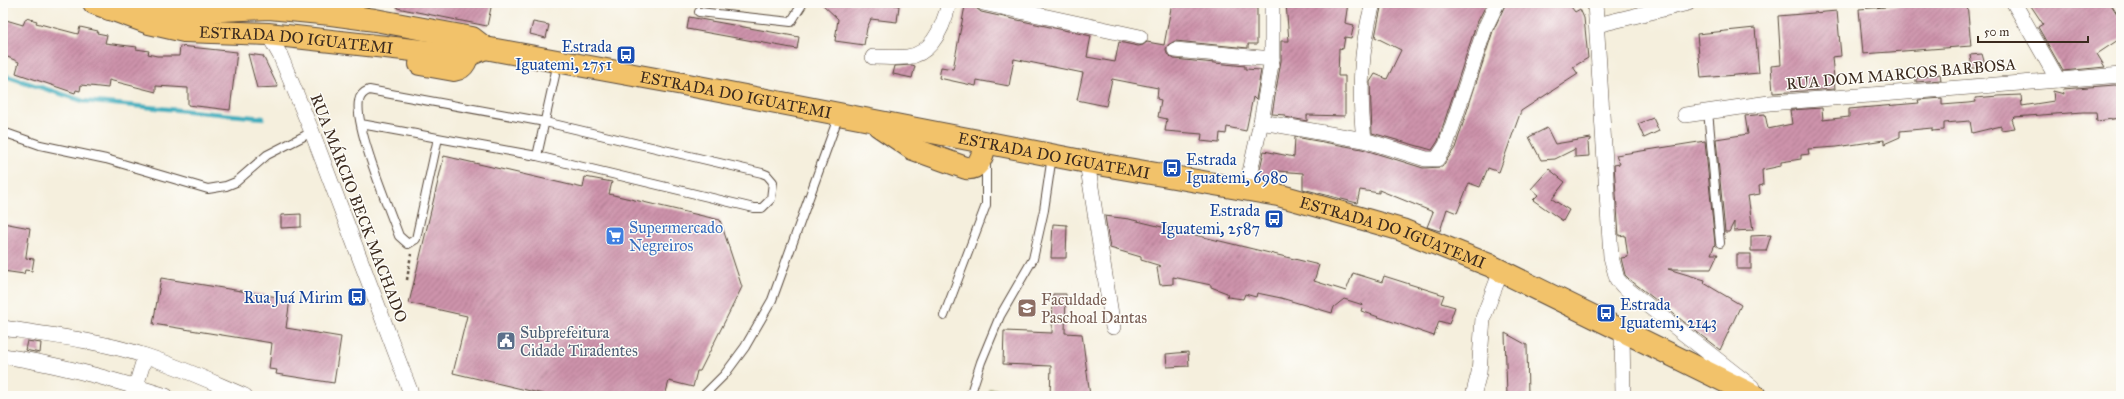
<svg xmlns="http://www.w3.org/2000/svg" width="2124" height="399" font-family="'IM FELL Great Primer',serif">
<defs>
<pattern id="building-hatch" width="6" height="6" patternUnits="userSpaceOnUse"><rect width="6" height="6" fill="#cd93ab"/><path d="M-1 1l2-2M0 6l6-6M5 7l2-2" fill="none" stroke="#a8788b"/></pattern>
</defs>
<rect width="100%" height="100%" fill="#fdfcf7"/>
<filter id="ink" filterUnits="userSpaceOnUse"><feTurbulence type="fractalNoise" baseFrequency=".025" numOctaves="2"/><feDisplacementMap in="SourceGraphic" scale="8" xChannelSelector="R" yChannelSelector="G"/><feConvolveMatrix kernelMatrix="1 2 1 2 8 2 1 2 1" color-interpolation-filters="sRGB"/></filter>
<filter id="wash" filterUnits="userSpaceOnUse"><feTurbulence type="fractalNoise" baseFrequency=".012" numOctaves="4" result="noise"/><feDisplacementMap in="SourceGraphic" scale="16" xChannelSelector="R" yChannelSelector="G"/><feGaussianBlur stdDeviation="0.9" result="paint"/><feColorMatrix in="noise" values="0 0 0 0 0 0 0 0 0 0 0 0 0 0 0 0 0 1.4 0 .05"/><feComposite in="paint" operator="in"/></filter>
<g filter="url(#wash)">
<rect width="100%" height="100%" fill="#f5efdd"/>
<path fill="#adc165" stroke="#747642" d="M989,389L1030,390V396H989Z"/>
<g fill="none" stroke-linecap="round" stroke-linejoin="round">
<path stroke="#3fadbd" stroke-width="4.5" d="M3,75L83,101L263,118"/>
</g>
<g id="blocks">
<g fill="url(#building-hatch)">
<path d="M398,3H492L487,26L397,8Z"/>
<path d="M821,3H888L899,6L897,22L871,19L867,28L864,45L835,41L838,19Z"/>
<path d="M1172,3L1257,4V44H1248V48L1175,41L1168,45L1166,49L1167,54L1174,59L1245,66V69L1261,70L1256,100L1253,97L1246,131L1227,127L1226,134L1220,133L1219,143L1201,141L1202,134L1165,131L1167,119L1158,117L1161,100L1157,99L1158,88L1112,79L1106,106L1077,100L1083,73L1014,59L1009,86L977,80L976,86L939,78L941,67L953,69L965,6L976,8L981,12L1091,36L1087,57L1115,62L1119,42L1138,46L1143,45L1147,42L1164,45Z"/>
<path d="M1286,3H1348L1345,23L1354,25L1351,38L1345,37L1343,49L1339,48L1338,76H1345V116L1307,115V121L1285,117V115L1272,114L1281,61V41H1289Z"/>
<path d="M1382,3H1487L1476,25L1438,141L1432,150L1372,133L1370,82L1375,74L1387,79L1401,50L1375,37Z"/>
<path d="M1506,3H1568L1575,12L1580,9L1584,18L1588,58L1573,67L1578,74L1521,111L1499,172L1488,168L1480,187L1469,183L1457,213L1447,209L1440,231L1427,227L1433,212L1379,190V193L1360,190L1357,203L1303,189V173L1277,171L1275,182L1258,178L1264,151L1294,157L1295,137L1362,149L1423,168L1442,167L1455,148L1493,31Z"/>
<path d="M1938,3H1967L1971,46L1863,54L1859,9Z"/>
<path d="M2029,3H2110L2121,20V38L2097,54L2105,67L2063,71L2038,27L2043,24Z"/>
<path d="M1837,11L1841,56L1832,57L1835,89L1773,93L1771,66L1781,65L1778,16Z"/>
<path d="M689,17L799,37L797,49L687,29Z"/>
<path d="M26,18L37,21L36,23L78,34L80,27L98,31L97,33L107,35L105,43L137,47L136,49L149,51L148,54L157,56H179L180,46L237,52L230,110L188,105V88L156,86V92L109,80L108,88L81,85L80,91L76,90L75,93L16,73L19,62L3,55L7,42L3,40V27L6,20L23,25Z"/>
<path d="M533,22L549,25L546,38L530,34Z"/>
<path d="M1755,28L1759,73L1701,78L1697,34Z"/>
<path d="M248,54L263,56L278,87L257,88Z"/>
<path d="M1982,54L1986,68H1972L1970,55Z"/>
<path d="M912,65L915,66L912,78L893,74L895,66Z"/>
<path d="M1940,74L1941,80L1916,82V78Z"/>
<path d="M2115,85L2121,86V118L2097,121L2096,112H2083L2014,117L2012,119L2015,128L2001,130V126L1972,133L1970,121L1944,123V130L1932,131V128L1900,131V137L1884,144V140L1837,147L1808,149L1809,154L1801,155V159L1781,162V166L1762,170L1763,185L1759,186L1760,194L1748,196L1753,230L1734,231V222L1729,232H1725L1716,139L1748,134L1745,116L1765,114L1768,129L1792,124L1790,110L1822,108L1823,120L1849,117V109L1919,103L1918,100L1942,98V105L1968,103L1976,102L1975,98L1998,96L2021,95L2022,106L2054,101L2053,91L2064,94L2063,89Z"/>
<path d="M1653,118L1659,131L1644,138L1638,124Z"/>
<path d="M1547,128L1555,144L1591,138V140L1588,142L1589,156L1575,157V149L1555,159L1541,160L1529,137Z"/>
<path d="M1705,141L1715,244L1711,254H1718L1711,269H1668L1705,280L1704,283L1741,305L1720,350L1629,279L1625,275L1621,258L1628,257L1625,235L1619,236L1614,165L1620,164L1616,155Z"/>
<path d="M444,156L583,188L585,177L612,182L609,194L720,220L742,287L700,371H697L693,387L669,381L665,396H552L453,373L467,316L409,303Z"/>
<path d="M1549,169L1565,182L1552,199L1569,210L1563,221L1533,200L1538,195L1531,189Z"/>
<path d="M301,214V227L281,228V215Z"/>
<path d="M1105,216L1129,219L1319,265L1314,281L1346,291L1353,273L1382,282L1384,276L1444,295L1441,303L1455,307L1449,324L1439,321L1434,336L1361,311L1363,305L1344,299L1334,307L1332,313L1281,298L1257,293L1256,297L1245,294L1243,299L1228,297L1227,293L1211,287V285L1173,277V284L1160,285L1157,268L1161,266L1141,260V257L1110,248Z"/>
<path d="M3,223L30,228L26,256V258L34,259L32,271L25,270L24,274L3,271Z"/>
<path d="M1053,224L1067,225L1066,258H1051Z"/>
<path d="M1771,235L1766,251H1751V236Z"/>
<rect x="1737" y="254" width="14" height="15"/>
<path d="M161,278L290,299L286,328L341,337L334,383L276,374L277,370L269,369L272,343L153,324Z"/>
<path d="M1053,294H1066L1065,333L1082,334L1090,396H1050L1051,366L1003,364L1004,331L1052,333Z"/>
<path d="M1505,333L1527,345L1528,396H1507Z"/>
<path d="M27,341L41,343L40,353L25,350Z"/>
<path d="M1188,352L1189,366L1167,367L1166,354Z"/>
</g>
</g>
</g>
<g filter="url(#ink)">
<use href="#blocks" fill-opacity="0" stroke="#57483b" stroke-width="1"/>
<g fill="none" stroke-linecap="round" stroke-linejoin="round">
<g stroke="#57483b" stroke-width="10">
<g id="service">
<path d="M699,12L791,22L803,3"/>
<path d="M1708,111L1720,243"/>
<path d="M361,124L537,156L754,208H762L771,199L773,182L767,175L762,173L545,122L369,90C364,92 360,95 359,101C354,126 389,209 399,236L408,244L416,239L438,138"/>
<path d="M3,132L40,145L106,159L208,189L226,186L236,182L267,155L312,132"/>
<path d="M537,156L558,62"/>
<path d="M944,316L986,205V160"/>
<path d="M703,396L725,374L745,347L772,300L839,115"/>
<path d="M970,396L981,362L1000,316L1033,259L1044,210L1052,156"/>
</g>
</g>
<g stroke="#57483b" stroke-width="16">
<g id="minor">
<path d="M983,3L1140,37"/>
<path d="M1595,3L1611,257L1617,279L1623,286L1752,387"/>
<path d="M2014,3L2058,80"/>
<path d="M1597,25L1688,3"/>
<path d="M268,34L280,55L312,132L412,396"/>
<path d="M1175,50L1272,59"/>
<path d="M873,57C884,57 896,58 907,57C934,54 944,24 949,3"/>
<path d="M1685,115L1769,103L2121,75"/>
<path d="M1261,122L1364,140L1426,159H1437L1446,145L1485,28L1497,3"/>
<path d="M1364,140C1359,92 1360,50 1373,3"/>
<path d="M1087,162L1113,327"/>
<path d="M1246,190L1261,122L1272,59V3"/>
<path d="M3,328C50,335 100,341 146,356C180,367 212,382 245,396"/>
<path d="M1622,331L1623,396"/>
<path d="M3,356C59,364 112,379 166,396"/>
<path d="M136,386L145,356"/>
<path d="M1473,396L1479,373L1483,318L1501,271"/>
</g>
</g>
<g stroke="#57483b" stroke-width="24">
<g id="primary">
<path id="s1" d="M94,3L149,23L184,31L268,34L467,56L485,48"/>
<path id="s2" d="M109,9L179,12L269,8L331,14L375,20L472,38L485,48L683,84L1087,162L1278,195L1346,214L1402,230L1489,265L1755,396"/>
<path d="M420,64L454,70C466,68 467,58 469,47"/>
<path d="M879,126L913,149L966,168C981,170 982,154 986,143"/>
</g>
</g>
<path stroke="#57483b" stroke-width="2.5" stroke-dasharray="3 3" stroke-linecap="butt" d="M407,280L411,254"/>
<use href="#service" stroke="#fff" stroke-width="8"/>
<use href="#minor" stroke="#fff" stroke-width="15"/>
<use href="#primary" stroke="#f2c26a" stroke-width="22"/>
</g>
</g>
<defs>
<g id="bus-square" transform="scale(1)"><rect x="-9" y="-9" width="18" height="18" rx="4" fill="#1a4fb4" stroke="#fdfcf7"/><path d="M-5-6H5V4H4V6H2V4H-2V6H-4V4H-5ZM-3.5-4V0h7V-4ZM-3.5 1.2v1.5H-2V1.2ZM2 1.2v1.5H3.5V1.2Z" fill="#fff"/></g>
<g id="supermarket-square" transform="scale(1)"><rect x="-9" y="-9" width="18" height="18" rx="4" fill="#3f7fe0" stroke="#fdfcf7"/><path d="M-6-5.5h2.5l.6 2H6L4.5 2H-2.5L-4.4-4H-6ZM-1.5 3.2a1.3 1.3 0 1 0 .1 0ZM3 3.2a1.3 1.3 0 1 0 .1 0Z" fill="#fff"/></g>
<g id="university-square" transform="scale(1)"><rect x="-9" y="-9" width="18" height="18" rx="4" fill="#8d6e63" stroke="#fdfcf7"/><path d="M0-5L7-2L0 1L-7-2ZM-4 1L0 2.5L4 1V4Q0 6-4 4Z" fill="#fff"/></g>
<g id="civic-square" transform="scale(1)"><rect x="-9" y="-9" width="18" height="18" rx="4" fill="#5c6f8a" stroke="#fdfcf7"/><path d="M-.6-6.5H3V-4.5H.6V-3L4-1V1h2V6H-6V1h2V-1L-.6-3ZM-1.2 2.5V6h2.4V2.5Z" fill="#fff"/></g>
</defs>
<g fill-rule="evenodd">
<use href="#bus-square" x="626" y="55"/>
<use href="#bus-square" x="1172" y="168"/>
<use href="#bus-square" x="1274" y="219"/>
<use href="#supermarket-square" x="615" y="236"/>
<use href="#bus-square" x="357" y="297"/>
<use href="#university-square" x="1027" y="308"/>
<use href="#bus-square" x="1606" y="313"/>
<use href="#civic-square" x="506" y="341"/>
</g>
<g text-anchor="middle" dominant-baseline="central" stroke-width="3" stroke-linejoin="round" paint-order="stroke">
<g font-size="16" fill="#3b2a1e" stroke="#fdfcf7">
<text stroke="none"><textPath href="#s1" startOffset="207">ESTRADA DO IGUATEMI</textPath></text>
<text transform="translate(1901 74) rotate(-5)">RUA DOM MARCOS BARBOSA</text>
<text stroke="none"><textPath href="#s2" startOffset="637">ESTRADA DO IGUATEMI</textPath></text>
<text stroke="none"><textPath href="#s2" startOffset="961">ESTRADA DO IGUATEMI</textPath></text>
<text transform="translate(359 208) rotate(69)">RUA MÁRCIO BECK MACHADO</text>
<text stroke="none"><textPath href="#s2" startOffset="1309">ESTRADA DO IGUATEMI</textPath></text>
</g>
<g font-size="16" fill="#164399" stroke="#fdfcf7" text-anchor="end">
<text x="612" y="46">Estrada<tspan x="612" dy="18">Iguatemi, 2751</tspan></text>
<text x="1186" y="159" text-anchor="start">Estrada<tspan x="1186" dy="18">Iguatemi, 6980</tspan></text>
<text x="1260" y="210">Estrada<tspan x="1260" dy="18">Iguatemi, 2587</tspan></text>
<text x="343" y="297">Rua Juá Mirim</text>
<text x="1620" y="304" text-anchor="start">Estrada<tspan x="1620" dy="18">Iguatemi, 2143</tspan></text>
</g>
<g font-size="16" fill="#366cbe" stroke="#fdfcf7" text-anchor="start">
<text x="629" y="227">Supermercado<tspan x="629" dy="18">Negreiros</tspan></text>
</g>
<g font-size="16" fill="#785e54" stroke="#fdfcf7" text-anchor="start">
<text x="1041" y="299">Faculdade<tspan x="1041" dy="18">Paschoal Dantas</tspan></text>
</g>
<g font-size="16" fill="#4e5e75" stroke="#fdfcf7" text-anchor="start">
<text x="520" y="332">Subprefeitura<tspan x="520" dy="18">Cidade Tiradentes</tspan></text>
</g>
</g>
<rect width="2124" height="399" fill="none" stroke="#fdfcf7" stroke-width="16"/>
<path d="M1978 36v6h110v-6" fill="none" stroke="#3b2a1e" stroke-width="2"/>
<text x="1984" y="36" font-size="12" fill="#3b2a1e" stroke="#fdfcf7" stroke-width="3" paint-order="stroke">50 m</text>
</svg>
